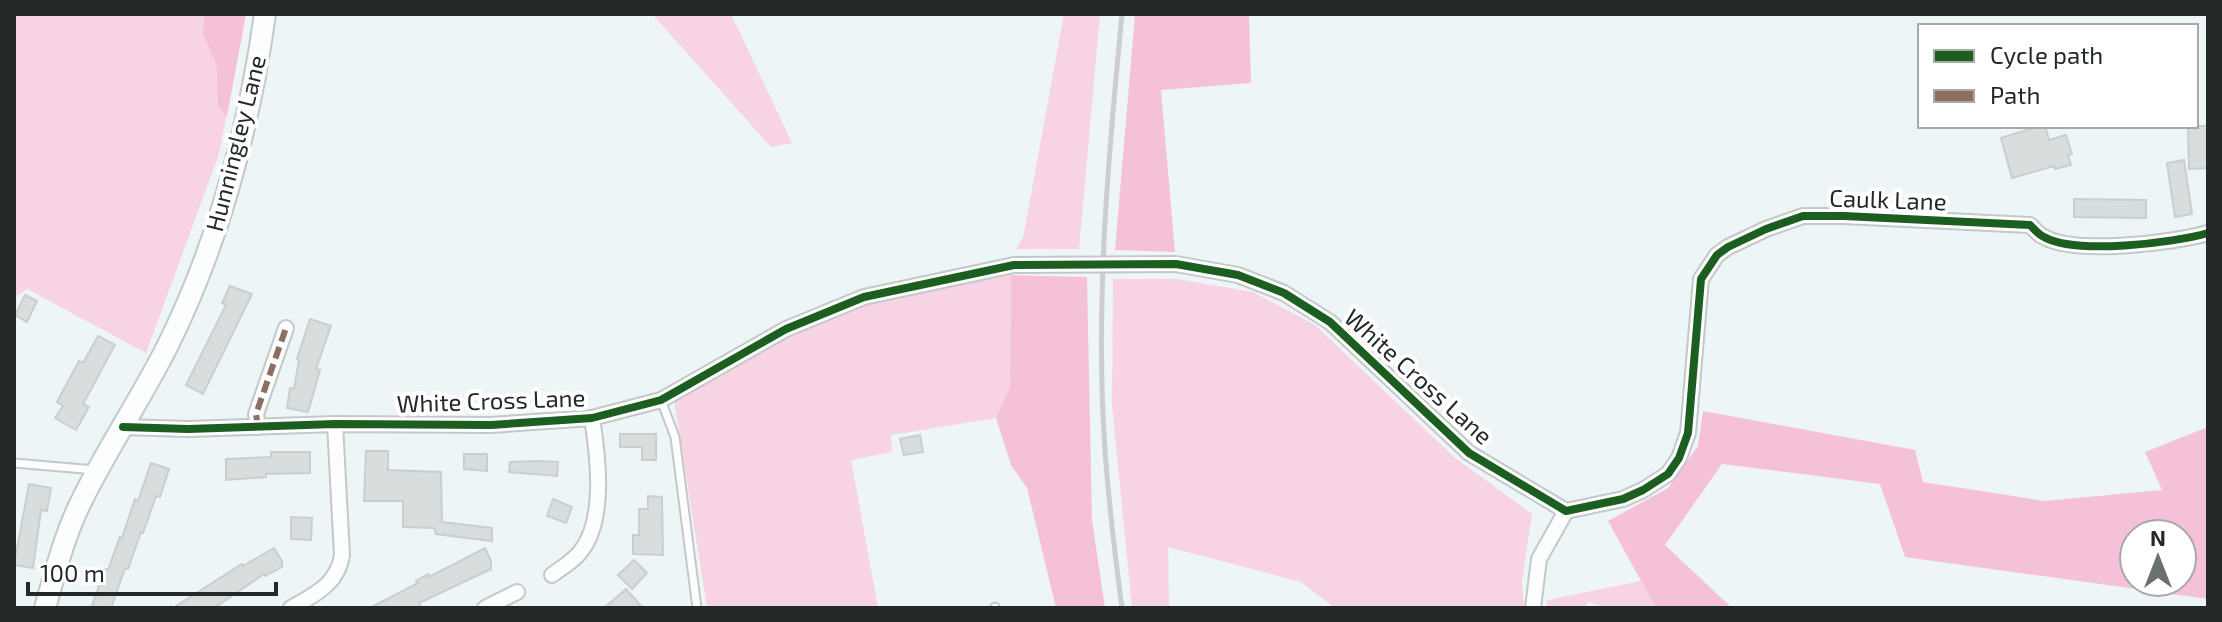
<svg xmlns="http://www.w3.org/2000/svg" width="2222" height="622" font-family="'Exo 2',sans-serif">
<rect width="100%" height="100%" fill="#eef5f6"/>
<g fill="#f7d3e3">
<path d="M14,14H246L219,154L146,353L27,289L14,298Z"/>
<path d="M652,14H731L792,143L771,147Z"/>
<path d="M1064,14H1100L1079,249H1016L1023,238Z"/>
<path d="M1011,275L1010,387L996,418L891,435L892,452L851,460L878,608H707L674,400L787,333L869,302Z"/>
<path d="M1113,279H1177L1253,292L1315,325L1454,457L1532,514L1522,581L1524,608H1335L1301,582L1168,547L1169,608H1132L1112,405Z"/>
<path d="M1641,581L1656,608H1608L1587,602V608H1547V600Z"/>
</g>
<g fill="#f5c1d9" fill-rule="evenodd">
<path d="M205,14H246L227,116L218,106L217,67L203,33Z"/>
<path d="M1135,14H1249L1251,83L1161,90L1175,252L1115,250Z"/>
<path d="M1011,275L1087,277L1092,520L1105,608H1056L1027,488L1011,465L996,418L1010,387Z"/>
<path d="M1703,411L1915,450L1923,482L2045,501L2162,490L2145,452L2208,427V599L1905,557L1880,484L1722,464L1665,545L1732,608H1656L1608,521L1668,488L1698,446ZM2182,534V582H2134V534Z"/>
</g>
<g fill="#d8ddde" stroke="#c9cecf" stroke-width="2">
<path d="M2040,126H2045L2049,140L2066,135L2072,154L2068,155L2071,165L2055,169L2054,166L2012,178L2001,138Z"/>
<path d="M2188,126H2208V168L2189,169Z"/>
<path d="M2184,160L2192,214L2175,217L2167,163Z"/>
<path d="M2074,199L2146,200V218L2074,217Z"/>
<path d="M230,286L252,294L203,394L186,385L226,305L222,303Z"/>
<path d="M25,295L37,301L27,322L15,315Z"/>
<path d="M310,319L331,326L316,369L320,370L308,412L287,408L290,388L294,389L299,360L297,359Z"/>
<path d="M98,336L115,345L83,404L89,407L76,430L55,418L63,406L57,402L79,361L83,363Z"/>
<path d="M620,434H656V460H642V447H620Z"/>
<path d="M920,435L923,452L904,455L900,439Z"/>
<path d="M366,451H388V470L441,472L442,522L492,528V541L436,534L434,528L403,527V501H364Z"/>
<path d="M271,452H310V473L266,474V477L226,480V459L271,457Z"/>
<path d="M464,454H487V471L464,469Z"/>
<path d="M540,461L558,462L557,476L509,472L510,462Z"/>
<path d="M151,463L169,469L160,497L156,496L143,533L141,532L128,569L125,568L111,608H91L105,569L108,570L120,537L122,538L135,499L138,501Z"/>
<path d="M29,484L51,488L47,511L41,510L33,568L14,565Z"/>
<path d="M648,496L662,497L663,555L633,554V535H639V509H648Z"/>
<path d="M553,499L572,507L566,523L547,516Z"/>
<path d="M291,517L312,518L311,540L291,539Z"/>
<path d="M274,548L282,561V567L265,576L264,574L214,608H173L242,564L243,566Z"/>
<path d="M485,548L491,561V569L419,603L422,608H370L418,583L416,581L428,574L429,577Z"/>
<path d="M634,560L647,573L632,589L618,575Z"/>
<path d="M626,589L643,608H604Z"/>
</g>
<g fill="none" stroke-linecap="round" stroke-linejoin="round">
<g stroke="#c3c8c9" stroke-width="11">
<g id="service">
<path d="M661,400L675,437L697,608"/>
<path d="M14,463L95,470"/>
<path d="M995,607V608"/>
</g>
</g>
<g stroke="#c3c8c9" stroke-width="18">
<g id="minor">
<path d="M1176,264L1238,275L1284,293L1330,322L1469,453L1566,511"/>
<path d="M123,427L188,429L335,424L491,425L592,418L661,400L786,329L864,297L1014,265"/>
<path d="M258,427L256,414L286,328"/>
<path d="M1566,511L1623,499L1643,490L1668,474L1679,458L1688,433L1701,279L1717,255L1728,247L1766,229L1803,216H1844L2030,225C2034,229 2039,235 2044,237C2076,255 2173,243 2208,233"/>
<path d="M552,575C561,568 574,561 581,551C606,519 598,456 592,418"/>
<path d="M291,608C314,595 338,584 342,555L335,424"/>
<path d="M485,608L517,592"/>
<path d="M1533,608L1539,559L1566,511"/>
</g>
</g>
<g stroke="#c3c8c9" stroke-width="24">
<path id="secondary" d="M45,608C55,573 64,537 80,504C106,450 141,399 168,345C219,242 249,128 265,14"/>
</g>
<use href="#service" stroke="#fcfefe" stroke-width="7"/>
<use href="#minor" stroke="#fcfefe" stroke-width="14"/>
<use href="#secondary" stroke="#fcfefe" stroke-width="20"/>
<path stroke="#cccece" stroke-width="5" d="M1122,14C1108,158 1095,306 1105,451C1109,503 1115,556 1122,608"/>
<g stroke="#c3c8c9" stroke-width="18" stroke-linecap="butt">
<path id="minor-bridge" d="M1014,265L1176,264"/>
</g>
<use href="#minor-bridge" stroke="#fcfefe" stroke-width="14"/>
<path stroke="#8d6e63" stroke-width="6" stroke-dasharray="12 6" stroke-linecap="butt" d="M258,427L256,414L286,328"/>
<g stroke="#fff" stroke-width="13">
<path id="cycleway" d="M123,427L188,429L335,424L491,425L592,418L661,400L786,329L864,297L1014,265L1176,264L1238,275L1284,293L1330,322L1469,453L1566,511L1623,499L1643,490L1668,474L1679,458L1688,433L1701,279L1717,255L1728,247L1766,229L1803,216H1844L2030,225C2034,229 2039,235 2044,237C2076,255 2173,243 2208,233"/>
</g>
<use href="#cycleway" stroke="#1b5e20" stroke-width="8"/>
</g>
<g text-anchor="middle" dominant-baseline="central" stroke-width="8" stroke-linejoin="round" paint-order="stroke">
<g font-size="24" fill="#232828" stroke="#fff">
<text transform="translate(235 143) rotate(-76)">Hunningley Lane</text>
<text transform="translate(1888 199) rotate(2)">Caulk Lane</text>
<text transform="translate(1419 376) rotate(42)">White Cross Lane</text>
<text transform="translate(491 400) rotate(-2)">White Cross Lane</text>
</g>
</g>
<rect width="2222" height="622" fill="none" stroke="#232828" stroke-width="32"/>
<rect x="1918" y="24" width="280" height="104" fill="#ffffff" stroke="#a7a9a9" stroke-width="2"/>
<rect x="1934" y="50" width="40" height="12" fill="#1b5e20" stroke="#a7a9a9" stroke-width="2"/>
<text x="1990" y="64" font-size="24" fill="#232828">Cycle path</text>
<rect x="1934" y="90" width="40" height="12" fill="#8d6e63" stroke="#a7a9a9" stroke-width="2"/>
<text x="1990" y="104" font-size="24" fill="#232828">Path</text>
<g transform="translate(2158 558)"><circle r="38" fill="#ffffff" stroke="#a7a9a9" stroke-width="2"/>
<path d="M0-6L14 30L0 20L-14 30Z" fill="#6a7070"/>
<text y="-12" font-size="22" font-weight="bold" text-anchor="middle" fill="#232828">N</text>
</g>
<path d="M28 582v12h248v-12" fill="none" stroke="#232828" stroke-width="4"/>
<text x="40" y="582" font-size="24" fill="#232828" stroke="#ffffff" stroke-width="6" paint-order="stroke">100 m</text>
</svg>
